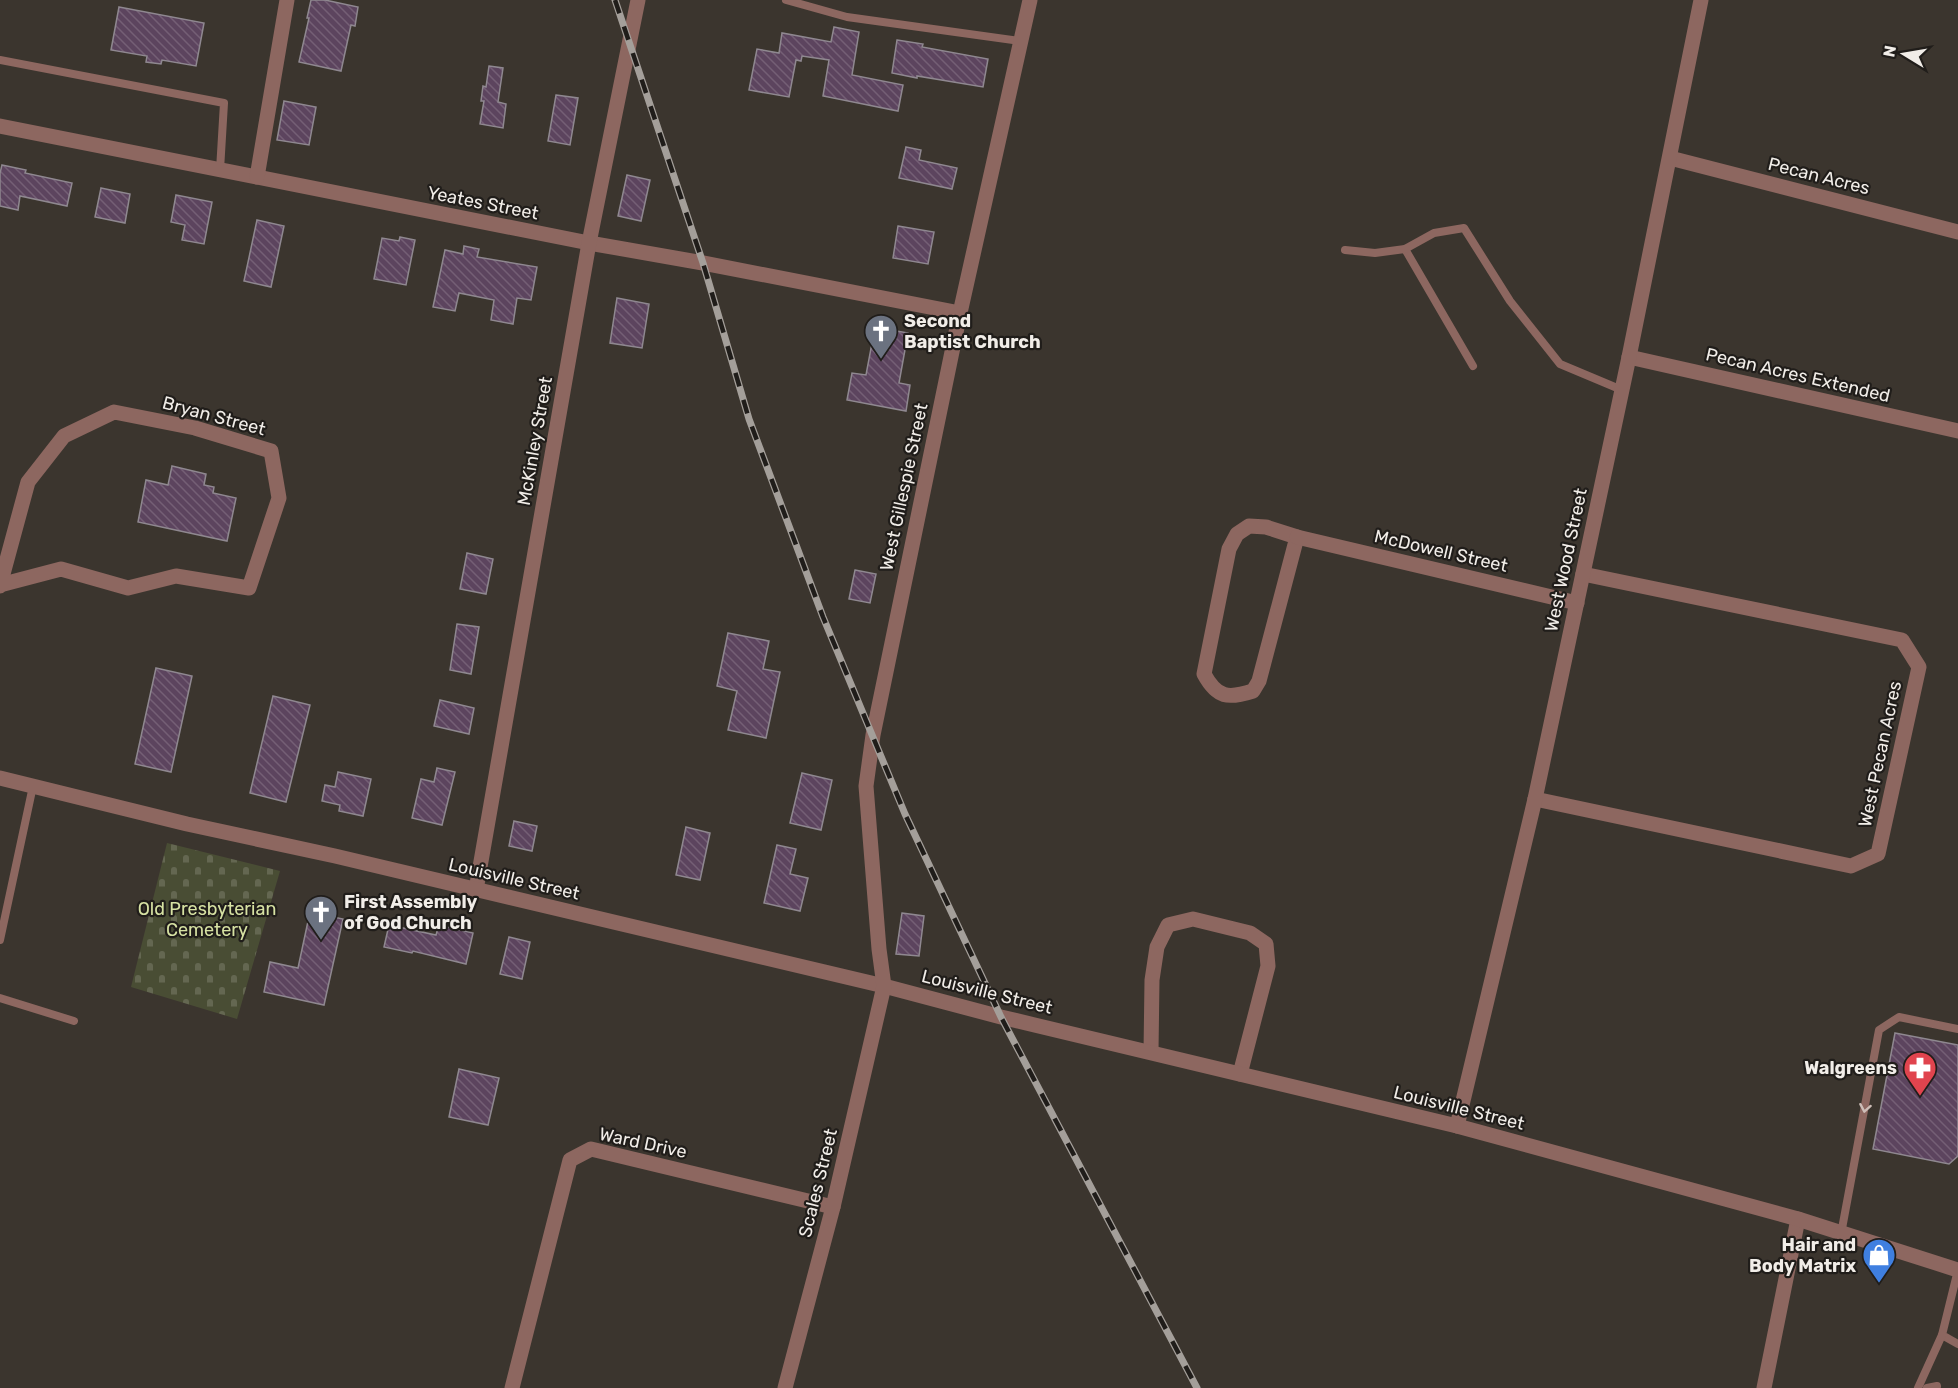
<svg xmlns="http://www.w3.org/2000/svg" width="1958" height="1388" font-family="Rubik,sans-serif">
<defs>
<pattern id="cemetery-stones" width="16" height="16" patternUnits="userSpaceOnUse" patternTransform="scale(1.5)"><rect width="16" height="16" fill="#494d34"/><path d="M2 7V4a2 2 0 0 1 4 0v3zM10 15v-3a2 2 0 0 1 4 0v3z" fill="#646751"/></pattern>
<pattern id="building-back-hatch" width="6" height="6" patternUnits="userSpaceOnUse" patternTransform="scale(1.5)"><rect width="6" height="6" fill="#5c445e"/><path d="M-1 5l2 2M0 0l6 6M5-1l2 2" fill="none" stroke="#745f75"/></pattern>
</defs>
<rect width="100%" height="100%" fill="#3b352e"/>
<path fill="url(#cemetery-stones)" d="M167,843L280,871L237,1019L131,987Z"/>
<g fill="url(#building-back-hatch)" stroke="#8f8890" stroke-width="1.5">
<path d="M311,0H325L358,7L355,26L351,25L341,71L299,62L309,18H307Z"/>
<path d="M119,7L204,23L196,66L162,60L161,64L146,62L147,56L111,50Z"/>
<path d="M834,27L859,32L852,75L903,85L898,111L823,96L829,60L802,56L801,61L796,60L789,97L749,90L757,49L779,53L782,33L831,42Z"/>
<path d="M897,40L923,44L922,47L988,59L983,87L917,76V78L892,73Z"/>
<path d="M489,66L503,68L498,102L506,104L503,128L480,124L484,101H481L483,86L486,87Z"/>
<path d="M556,95L578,98L570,145L548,141Z"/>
<path d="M284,101L316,107L309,145L277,140Z"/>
<path d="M906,147L921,150L919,160L957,168L952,189L899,178Z"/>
<path d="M2,165L26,170L25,173L72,183L67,206L20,196L18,210L0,206V173Z"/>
<path d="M627,175L650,180L641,221L618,216Z"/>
<path d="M101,188L130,194L125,223L95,217Z"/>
<path d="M176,195L212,202L204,244L182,240L185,225L171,222Z"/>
<path d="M257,220L284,226L271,287L244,281Z"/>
<path d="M898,226L934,232L928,264L893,258Z"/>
<path d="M400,237L415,240L406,285L374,279L382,238L399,241Z"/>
<path d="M464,246L479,249L477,257L537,267L531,300L517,298L513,324L491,320L494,300L459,293L455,311L433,307L445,250L463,254Z"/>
<path d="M617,298L649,304L642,348L610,343Z"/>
<path d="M875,327L908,333L899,383L910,385L906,411L847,400L852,373L866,375Z"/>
<path d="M172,466L206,474L204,485L214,487L213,493L236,498L227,541L138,522L146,480L168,485Z"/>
<path d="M467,553L493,559L486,594L460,589Z"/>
<path d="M855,570L876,574L870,603L849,599Z"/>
<path d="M457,624L479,627L471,674L450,670Z"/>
<path d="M728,633L769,641L763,669L780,672L766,738L728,730L737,691L717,686Z"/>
<path d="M156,668L192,676L171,772L135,764Z"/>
<path d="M273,696L310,705L286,802L250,793Z"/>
<path d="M440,700L474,708L469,734L434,726Z"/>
<path d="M437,768L455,772L442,825L412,818L421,779L434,782Z"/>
<path d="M338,772L371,779L363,816L339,811L340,805L322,801L325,785L335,787Z"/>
<path d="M802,773L832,780L821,830L790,823Z"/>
<path d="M514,821L537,826L532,851L509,846Z"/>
<path d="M686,827L710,833L700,880L676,875Z"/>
<path d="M777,845L796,849L790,874L808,878L800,911L764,903Z"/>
<path d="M310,912L343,919L324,1005L264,992L270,962L298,968Z"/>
<path d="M902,913L924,916L919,956L896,954Z"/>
<path d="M389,925L436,935L439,925L473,933L466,964L413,951L412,953L384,947Z"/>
<path d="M509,937L530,942L522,979L500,974Z"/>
<path d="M1895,1033L1958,1045V1156L1949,1164L1873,1149Z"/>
<path d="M459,1069L499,1078L488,1125L449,1117Z"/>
</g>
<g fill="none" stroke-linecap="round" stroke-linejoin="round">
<g stroke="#8d6760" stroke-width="8">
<path d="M786,0L847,17L1020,41"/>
<path d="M0,60L224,103L220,170"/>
<path d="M1405,249L1473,366"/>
<path d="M1345,250L1375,253L1405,249L1434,233L1464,228L1510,301L1560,364L1622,390"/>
<path d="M0,940L33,786"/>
<path d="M0,998L74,1021"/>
<path d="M1841,1234L1879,1030L1899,1017L1958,1029"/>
<path d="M1958,1270L1942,1335L1958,1344"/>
<path d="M1918,1388L1942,1335"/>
<path d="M1927,1388L1937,1386"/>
</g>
<g stroke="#8d6760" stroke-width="15">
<path d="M0,126L589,243L703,263L960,313"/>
<path d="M1670,158L1958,232"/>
<path d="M257,177L287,0"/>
<path d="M1629,357L1958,431"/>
<path d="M1249,526L1266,527L1297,537L1259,681L1253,691C1228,699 1217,698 1204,674L1229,549L1237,534Z"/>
<path d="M1297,537L1577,603"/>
<path d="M0,586V585L28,482L64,436L114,412L195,428L271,451L279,498L249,588L176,576L128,588L61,569L0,585"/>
<path d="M1535,799L1851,866L1878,854L1919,667L1902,640L1583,574"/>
<path d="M476,890L589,243L638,0"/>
<path d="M1151,1052L1152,980L1157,947L1168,925L1193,919L1250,933L1266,944L1268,966L1240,1074"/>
<path d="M1457,1126L1535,799L1629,357L1701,0"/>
<path d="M512,1388L570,1160L591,1149L833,1207"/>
<path d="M1764,1388L1798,1219"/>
</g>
<g stroke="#8d6760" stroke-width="15">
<path d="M0,778L187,824L335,856L884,986L1001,1017L1457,1126L1798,1219L1958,1270"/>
<path d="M785,1388L833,1207L884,986L879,949L866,786L873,735L960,313L1030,0"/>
</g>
<g stroke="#a49f9a" stroke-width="7">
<path id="rail" d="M615,0L703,263L749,419L823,617L905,814L1001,1017L1197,1388"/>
</g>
<use href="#rail" stroke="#201d1a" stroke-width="4.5" stroke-dasharray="14" stroke-linecap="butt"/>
</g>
<defs><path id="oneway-chevron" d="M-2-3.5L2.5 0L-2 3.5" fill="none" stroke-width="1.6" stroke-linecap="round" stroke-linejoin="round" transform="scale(1.5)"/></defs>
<use stroke="#cebeb8" href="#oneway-chevron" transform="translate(1865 1108) rotate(100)"/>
<defs>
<g id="church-pin" transform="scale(1.725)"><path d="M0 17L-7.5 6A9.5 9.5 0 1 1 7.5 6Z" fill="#6b7280" stroke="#201d1a"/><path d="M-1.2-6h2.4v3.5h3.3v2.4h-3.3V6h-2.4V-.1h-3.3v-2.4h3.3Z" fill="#fff"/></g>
<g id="pharmacy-pin" transform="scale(1.725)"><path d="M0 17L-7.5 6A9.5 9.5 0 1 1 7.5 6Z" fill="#e0444e" stroke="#201d1a"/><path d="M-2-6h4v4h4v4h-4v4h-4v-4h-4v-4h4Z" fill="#fff"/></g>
<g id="shop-pin" transform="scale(1.725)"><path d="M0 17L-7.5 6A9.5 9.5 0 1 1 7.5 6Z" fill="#3f7fe0" stroke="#201d1a"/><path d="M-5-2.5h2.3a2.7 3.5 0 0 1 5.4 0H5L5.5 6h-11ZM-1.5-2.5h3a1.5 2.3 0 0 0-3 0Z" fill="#fff"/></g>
</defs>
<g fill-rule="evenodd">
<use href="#church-pin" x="881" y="331"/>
<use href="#church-pin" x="321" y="912"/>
<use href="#pharmacy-pin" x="1920" y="1068"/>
<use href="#shop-pin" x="1879" y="1255"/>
</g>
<g text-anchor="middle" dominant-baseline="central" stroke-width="4.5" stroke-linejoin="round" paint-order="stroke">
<g font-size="18" fill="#f1ede8" stroke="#201d1a">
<text transform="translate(1819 176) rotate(14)">Pecan Acres</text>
<text transform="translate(483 203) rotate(11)">Yeates Street</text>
<text transform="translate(1798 375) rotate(13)">Pecan Acres Extended</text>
<text transform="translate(214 416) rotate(15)">Bryan Street</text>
<text transform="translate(535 441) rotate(-80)">McKinley Street</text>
<text transform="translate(904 487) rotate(-78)">West Gillespie Street</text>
<text transform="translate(1441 551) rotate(13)">McDowell Street</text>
<text transform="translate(1566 560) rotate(-78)">West Wood Street</text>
<text transform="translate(1880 754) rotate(-78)">West Pecan Acres</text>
<text transform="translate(514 879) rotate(13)">Louisville Street</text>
<text transform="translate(987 992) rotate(14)">Louisville Street</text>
<text transform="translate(1459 1108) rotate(14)">Louisville Street</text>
<text transform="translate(643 1143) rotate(12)">Ward Drive</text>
<text transform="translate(818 1183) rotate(-76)">Scales Street</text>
</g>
<g font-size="18" font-weight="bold" fill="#f1ede8" stroke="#201d1a" text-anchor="start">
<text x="904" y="321">Second<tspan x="904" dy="21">Baptist Church</tspan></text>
<text x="344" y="902">First Assembly<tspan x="344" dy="21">of God Church</tspan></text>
<text x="1897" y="1068" text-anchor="end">Walgreens</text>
<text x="1856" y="1245" text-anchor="end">Hair and<tspan x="1856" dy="21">Body Matrix</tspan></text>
</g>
<g font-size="18" fill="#d7e2a3" stroke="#201d1a">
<text x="207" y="909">Old Presbyterian<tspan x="207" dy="21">Cemetery</tspan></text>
</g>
</g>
<g transform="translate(1904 54) rotate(281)" stroke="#201d1a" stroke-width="4.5" paint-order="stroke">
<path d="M0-4.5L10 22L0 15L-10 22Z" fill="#f1ede8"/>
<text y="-9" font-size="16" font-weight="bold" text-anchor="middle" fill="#f1ede8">N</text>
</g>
</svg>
